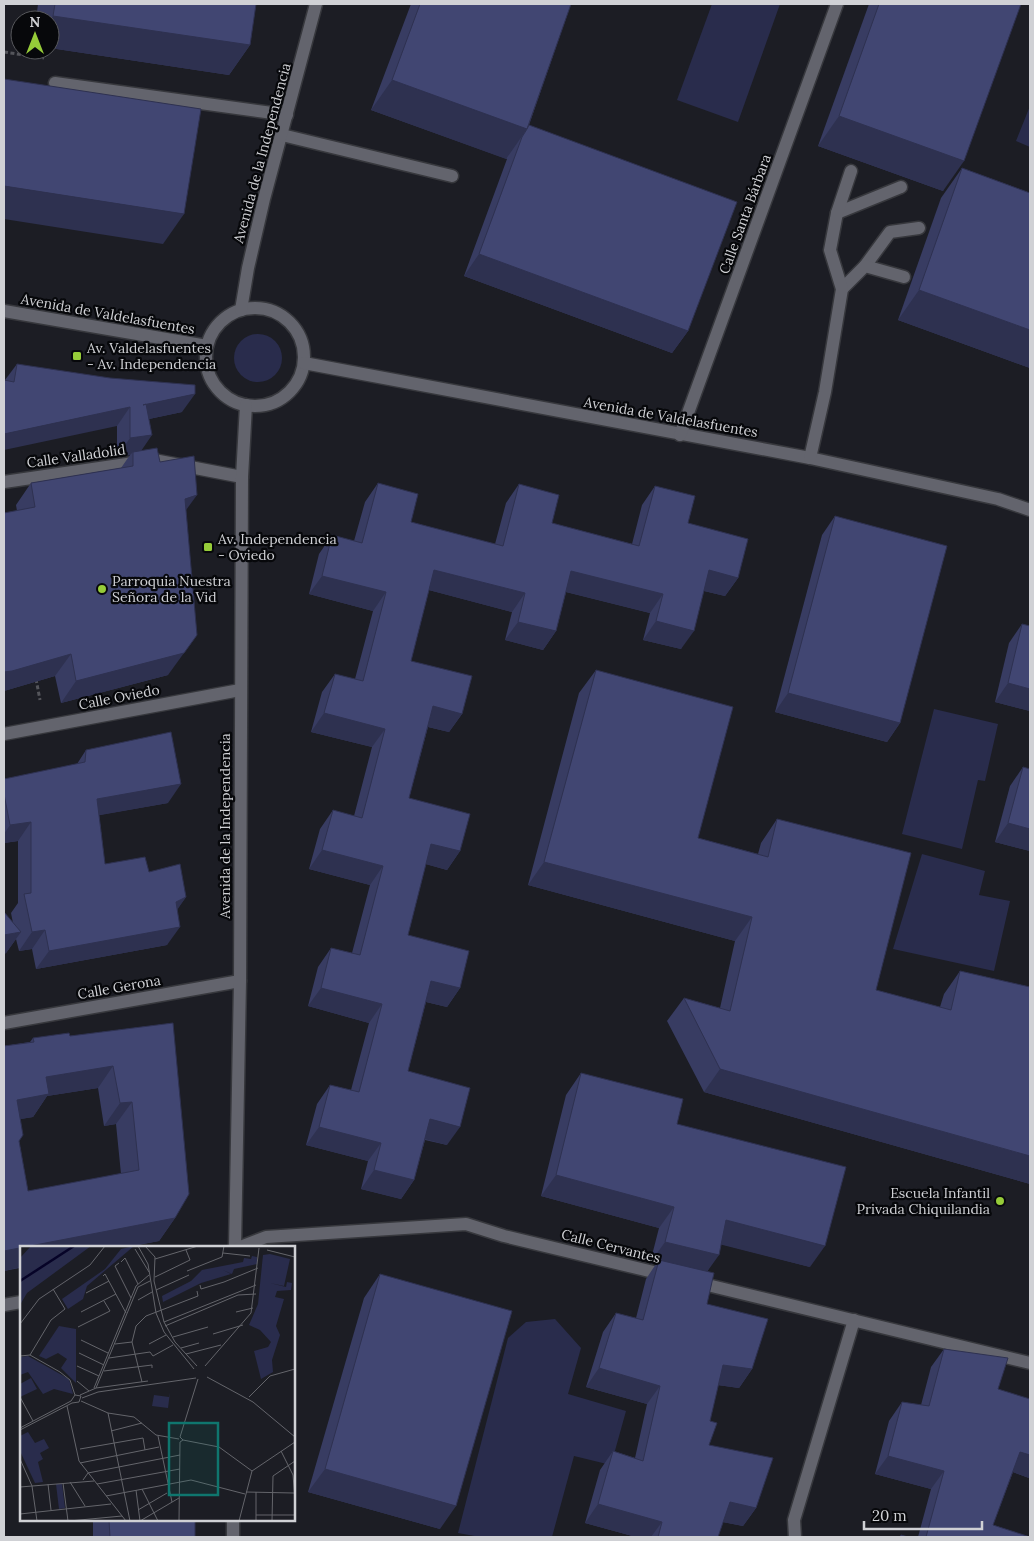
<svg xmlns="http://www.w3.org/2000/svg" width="1034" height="1541" font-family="Lora,serif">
<rect width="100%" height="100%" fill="#1c1d24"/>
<g fill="#292c4c">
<path d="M712,4H780L738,122L677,100Z"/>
<path d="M1030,106V147L1016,141Z"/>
<circle cx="258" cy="358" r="24"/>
<path d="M934,709L998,724L985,781L978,780L962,849L902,834Z"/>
<path d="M922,854L985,871L979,895L1010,901L994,971L893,949Z"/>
<path d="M555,1319L581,1348L568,1394L626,1411L611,1465L574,1456L552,1537H480L458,1533L508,1338L526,1322Z"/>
</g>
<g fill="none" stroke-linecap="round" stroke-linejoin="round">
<g stroke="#37383d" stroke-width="15">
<g id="minor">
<path d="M55,83L287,115"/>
<path d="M282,135L452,176"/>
<path d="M837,213L901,187"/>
<path d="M865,266L890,232L919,228"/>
<path d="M842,289L865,266L904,277"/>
<circle cx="255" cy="357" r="49"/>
<path d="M241,310L248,268L264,199L316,4"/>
<path d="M4,311L207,346"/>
<path d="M304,363L810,458L998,499L1030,510"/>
<path d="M680,435L837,4"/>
<path d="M810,458L825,392L842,289L830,250L837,213L851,171"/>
<path d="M4,482L154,460L242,477"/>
<path d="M4,734L240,690"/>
<path d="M4,1023L240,981"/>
<path d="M235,1247L240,981L242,477L246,405"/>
<path d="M240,1247L266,1237L466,1224L504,1236L666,1275"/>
<path d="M695,1282L1030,1363"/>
<path d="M4,1305L21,1302"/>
<path d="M233,1537V1520"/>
<path d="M795,1537L794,1520L854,1320"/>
</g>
</g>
<g stroke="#54555b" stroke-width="3" stroke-dasharray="4 2.5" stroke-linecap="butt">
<path d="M4,52L44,58"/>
<path d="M36,679L40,700"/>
</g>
<use href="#minor" stroke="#63646d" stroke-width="12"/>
</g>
<g fill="#383c62" fill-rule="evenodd">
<path d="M38,4H256L250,45L229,75L50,48V20H36Z"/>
<path d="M411,4H571L529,125L688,331L672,353L464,276L507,159L371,110Z"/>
<path d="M869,4H1021L943,191L818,146Z"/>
<path d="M962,168L1030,193V368L898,320L941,198Z"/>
<path d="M17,364L182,412L149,419L141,450L160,462L186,510L168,675L61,703L55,676L4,691V513L17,511L16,505L31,483L121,468L130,455L117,457V426L5,380Z"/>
<path d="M378,483L411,522L495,544L506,503L519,484L552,523L632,544L642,505L655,486L738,578L725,596L704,591L681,649L643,640L650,613L566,592L556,631L543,650L505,640L512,612L429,590L411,661L462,714L449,732L428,727L409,798L460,851L447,870L426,864L408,935L460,988L447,1007L426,1002L408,1071L447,1145L425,1140L414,1180L401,1199L361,1189L368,1161L306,1145L317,1104L330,1085L351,1090L369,1023L308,1006L318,967L331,948L352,953L370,885L309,869L320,829L333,810L354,816L372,747L311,732L322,692L335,674L355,679L373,611L309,594L319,554L332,535L354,541L365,502Z"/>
<path d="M835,516L900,723L887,742L775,712L822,535Z"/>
<path d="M1022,624L1030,626V711L995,702L1009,643Z"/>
<path d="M596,670L698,838L758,854L761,843L777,819L876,990L940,1007L944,994L960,971L1030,987V1184L704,1092L667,1021L684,998L720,1008L735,941L528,885L579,693Z"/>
<path d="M86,750L168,803L99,815L105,864L149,872L186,897L177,909L167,945L36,969L32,949L19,951L16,939L6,953L4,954V912L13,923L11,913L18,903V841L4,843V779L77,764Z"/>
<path d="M1023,767L1030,851L995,842L1010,786Z"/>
<path d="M173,1023L175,1218L159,1241L4,1271V1046L30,1042L33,1038L70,1036ZM98,1088L104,1126L116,1124L121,1174L28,1191L19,1141L20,1119L33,1117L47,1096Z"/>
<path d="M581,1073L677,1124L810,1267L721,1244L707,1272V1304L752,1369L739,1388L718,1385L710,1421L709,1445L756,1508L743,1526L723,1522L718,1537H636L585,1523L600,1470L613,1451L635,1458L647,1404L586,1387L603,1332L616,1313L636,1318L646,1279L656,1264L650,1263L659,1228L541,1196L566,1095Z"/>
<path d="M380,1274L440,1529L308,1492L364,1298Z"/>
<path d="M944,1349L998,1389L1029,1478L1013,1472L993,1525L1030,1537H918L931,1489L875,1474L889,1421L902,1402L921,1405L931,1367Z"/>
<rect x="93" y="1520" width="102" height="17"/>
</g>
<g fill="#2e3150">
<path d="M53,16L250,45L229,75L50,48V20Z"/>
<path d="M392,80L527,129L506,159L371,110Z"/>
<path d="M839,116L964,161L943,191L818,146Z"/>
<path d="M4,186L184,214L163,244L4,219Z"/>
<path d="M479,254L688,331L672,353L464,276Z"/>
<path d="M919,290L1030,330V368L898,320Z"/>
<path d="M195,394L182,412L130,423L143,405Z"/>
<path d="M130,407L117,426L4,450V434Z"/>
<path d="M152,435L139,454L133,452L130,455L117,457L130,438Z"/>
<path d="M197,495L181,517L185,499Z"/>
<path d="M434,570L525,593L512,612L421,588Z"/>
<path d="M709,570L738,578L725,596L696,589Z"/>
<path d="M571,571L663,594L650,613L558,590Z"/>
<path d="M322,576L386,592L373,611L309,594Z"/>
<path d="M656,621L694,631L681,649L643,640Z"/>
<path d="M518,622L556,631L543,650L505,640Z"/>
<path d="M197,635L168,675L61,703L76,681Z"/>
<path d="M71,654L55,676L4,691V672Z"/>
<path d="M1008,683L1030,689V711L995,702Z"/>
<path d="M788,693L900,723L887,742L775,712Z"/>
<path d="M433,706L462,714L449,732L420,725Z"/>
<path d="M324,713L385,729L372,747L311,732Z"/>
<path d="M181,784L168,803L84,818L97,799Z"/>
<path d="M31,822L18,841L4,843V834L10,825Z"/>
<path d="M1008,823L1030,829V851L995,842Z"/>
<path d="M431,844L460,851L447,870L418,862Z"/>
<path d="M322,850L383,866L370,885L309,869Z"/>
<path d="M544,862L752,917L735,941L528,885Z"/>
<path d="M186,897L173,916L176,902Z"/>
<path d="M180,927L167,945L36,969L49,951Z"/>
<path d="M45,930L32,949L19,951L32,932Z"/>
<path d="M21,932L6,953L4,954V935Z"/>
<path d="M431,981L460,988L447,1007L418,1000Z"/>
<path d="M321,988L382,1004L369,1023L308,1006Z"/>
<path d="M113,1066L98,1088L47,1096L33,1117L4,1122L17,1100L46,1077Z"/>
<path d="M720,1069L1030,1156V1184L704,1092Z"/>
<path d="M132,1102L116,1124L104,1126L120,1103Z"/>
<path d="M430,1119L460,1127L447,1145L417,1137Z"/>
<path d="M319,1127L381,1143L368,1161L306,1145Z"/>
<path d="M374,1170L414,1180L401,1199L361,1189Z"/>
<path d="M556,1175L674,1207L659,1228L541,1196Z"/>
<path d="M175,1218L159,1241L125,1247H24Z"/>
<path d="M726,1220L825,1246L810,1267L711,1242Z"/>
<path d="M665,1242L719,1255L704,1276L659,1260L656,1264L650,1263Z"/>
<path d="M21,1248V1267L4,1271V1251Z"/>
<path d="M723,1365L752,1369L739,1388L710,1384Z"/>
<path d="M599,1368L660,1386L647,1404L586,1387Z"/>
<path d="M1020,1452L1030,1455V1476L1029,1478L1007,1470Z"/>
<path d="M888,1456L944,1471L931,1489L875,1474Z"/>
<path d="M325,1469L456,1506L440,1529L308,1492Z"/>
<path d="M730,1502L756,1508L743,1526L717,1521Z"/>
<path d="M598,1504L662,1522L651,1537H636L585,1523Z"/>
</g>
<g fill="#414672" stroke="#2e3150" fill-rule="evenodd">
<path d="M55,4H256L250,45L53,16Z"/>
<path d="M420,4H571L527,129L392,80Z"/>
<path d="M879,4H1021L964,161L839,116Z"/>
<path d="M4,79L201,109L184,214L4,186Z"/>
<path d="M529,125L737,202L688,331L479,254L522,137L527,129Z"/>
<path d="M962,168L1030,193V330L919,290Z"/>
<path d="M17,364L110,378L195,385V394L143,405L146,404L152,435L130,438V407L4,434V380L14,382Z"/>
<path d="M157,448L160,462L194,456L197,495L185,499L197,635L184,653L76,681L71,654L12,671L4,672V513L35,507L31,483L133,466V452Z"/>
<path d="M378,483L418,494L411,522L503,546L519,484L559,495L552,523L639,546L655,486L695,496L688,523L748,539L738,578L709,570L694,631L656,621L663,594L571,571L556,631L518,622L525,593L434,570L411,661L472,676L462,714L433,706L409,798L470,814L460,851L431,844L408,935L469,951L460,988L431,981L408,1071L470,1088L460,1127L430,1119L414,1180L374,1170L381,1143L319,1127L330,1085L359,1092L382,1004L321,988L331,948L360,955L383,866L322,850L333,810L362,818L385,729L324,713L335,674L363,681L386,592L322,576L332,535L362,543Z"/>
<path d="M835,516L947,546L900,723L788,693Z"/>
<path d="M1022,624L1030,626V689L1008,683Z"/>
<path d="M596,670L733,707L698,838L768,857L777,819L911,853L876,990L951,1010L960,971L1030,987V1156L720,1069L684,998L730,1011L752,917L544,862Z"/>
<path d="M171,732L181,784L97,799L105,864L145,857L149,872L180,864L186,897L176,902L180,927L49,951L45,930L32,932L24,894L31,893V822L10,825L4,794V779L85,762L86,750Z"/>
<path d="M1023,767L1030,769V829L1008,823Z"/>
<path d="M4,912L21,932L4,935Z"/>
<path d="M173,1023L189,1194L175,1218L4,1251V1046L34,1042L33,1038L69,1033L70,1036ZM113,1066L120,1103L132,1102L139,1170L28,1191L19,1141L23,1135L17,1100L49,1094L46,1077Z"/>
<path d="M581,1073L683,1099L677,1124L846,1167L825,1246L726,1220L719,1255L665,1242L674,1207L556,1175Z"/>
<path d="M659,1260L714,1273L707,1304L768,1319L752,1369L723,1365L710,1421L717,1423L709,1445L773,1458L756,1508L730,1502L718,1537H658L662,1522L598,1504L613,1451L643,1461L660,1386L599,1368L616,1313L643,1320Z"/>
<path d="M380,1274L512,1311L456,1506L325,1469Z"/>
<path d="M944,1349L1008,1358L998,1389L1030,1399V1455L1020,1452L993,1525L1030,1537H926L944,1471L888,1456L902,1402L929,1406Z"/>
<path d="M109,1520H195V1537H110Z"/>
<path d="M901,1535L908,1537H900Z"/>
</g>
<g fill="#96cc39" stroke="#07080b" stroke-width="2">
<rect x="72" y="351" width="10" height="10" rx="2.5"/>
<rect x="203" y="542" width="10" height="10" rx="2.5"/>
<circle cx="102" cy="589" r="5"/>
<circle cx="1000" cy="1201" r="5"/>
</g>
<g text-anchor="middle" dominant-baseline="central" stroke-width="4.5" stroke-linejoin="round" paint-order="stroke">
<g font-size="14" fill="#d0d1d5" stroke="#07080b">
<text transform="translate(262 153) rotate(-75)">Avenida de la Independencia</text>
<text transform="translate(745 214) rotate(-70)">Calle Santa Bárbara</text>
<text transform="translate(108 314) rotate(10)">Avenida de Valdelasfuentes</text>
<text transform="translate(671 417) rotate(10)">Avenida de Valdelasfuentes</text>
<text transform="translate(76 456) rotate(-8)">Calle Valladolid</text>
<text transform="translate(119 697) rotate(-11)">Calle Oviedo</text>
<text transform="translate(225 826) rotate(-90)">Avenida de la Independencia</text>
<text transform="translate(119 987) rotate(-10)">Calle Gerona</text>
<text transform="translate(611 1246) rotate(14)">Calle Cervantes</text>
</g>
<g font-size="14" fill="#d0d1d5" stroke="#07080b" text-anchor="start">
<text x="87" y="348">Av. Valdelasfuentes<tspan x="87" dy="16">- Av. Independencia</tspan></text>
<text x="218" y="539">Av. Independencia<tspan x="218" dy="16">- Oviedo</tspan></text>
<text x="112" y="581">Parroquia Nuestra<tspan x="112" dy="16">Señora de la Vid</tspan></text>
<text x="990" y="1193" text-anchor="end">Escuela Infantil<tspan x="990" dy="16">Privada Chiquilandia</tspan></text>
</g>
</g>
<g transform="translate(20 1246)">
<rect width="275" height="275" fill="#1c1d24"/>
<path d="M11,0H71L7,47L0,59V12ZM114,0L67,40L63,53L48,63L42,53L85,23L101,3ZM250,8L270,13L264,40L250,37L266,41L267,36L272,37L271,44L257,45L255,51L264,53L256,80L260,89L252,114L253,126L241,133L234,105L248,101L251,96L240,84L229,79L238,58L243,9ZM232,10L237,11V18L214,23L212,28L203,24L211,28L181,37L143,56L142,50L171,35L182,24L223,16L224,12L231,13ZM39,80L56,83V137L41,122L47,113L38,107L26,113L19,110ZM8,110L49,133L53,148L34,143L23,148L8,126L0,129V111ZM11,132L17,143L0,151V138ZM150,146L148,162L132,160L134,149L149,151ZM8,186L15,197L24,193L29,202L20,207L23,213L18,216L23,236L15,237L0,205V190ZM36,238H42L45,262L39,263Z" fill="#292c4c"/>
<path fill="none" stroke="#060327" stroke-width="2.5" d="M0,35L54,0"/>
<path fill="none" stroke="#64656b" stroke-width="1" d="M118,0L128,18L136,67L144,86L174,123M125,0L135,11L134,35L144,76L155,96L177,120M115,3L129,26M247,4L275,11M203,7L230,10M135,13L178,0M101,16L105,12L118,38M99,17L95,20L111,52M167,25L202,11L204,0M83,30L85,28L106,67M135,31L170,14L166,4M180,39L181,43L204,36L238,22M136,44L169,29M66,47L89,35M118,54L132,46M61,66L96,48M216,66L233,62M144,76L236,39M0,78L19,53L70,19L85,0M145,80L218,49L236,48M58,81L90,65L84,55M193,88L223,79M153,91L188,81M61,94L88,107M95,98L112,96M129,98L146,89M161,102L179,97M59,107L84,119M166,108L201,99M10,109L31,74L45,63L33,43M0,110L10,109L40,126L50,134L55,149M89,112L130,106L133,110L153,99M57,120L79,130M185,120L231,67L239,2M84,125L132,119V122M187,131L233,156L275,191M57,135L69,145M122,136L112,96L116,80L126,70L178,50L177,45M74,142L116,40L129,29M76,142L118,41L130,35M60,149L76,142L128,135M0,151L13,175M229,151L250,130L275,123M62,152L78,146L176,132M61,155L88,167L114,171L136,189L159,193M47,160L59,215L106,275M88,167L110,275M0,182L51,155L55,149L61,150L59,156L52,157L0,184M91,185L122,177M138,190L152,256M163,194L199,201L232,225M60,203L123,192L125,204M261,205L273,229L275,253M0,213L12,240L17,275M60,217L139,201M63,234L68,227L160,209M50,236L65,260M43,237L48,275M28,238L31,264M77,238L160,223M0,241L74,235M122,243L138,275M116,244L120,275M226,246L274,247M86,250L171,234L225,248M118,264L147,247M0,268L91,258M236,269H275M49,275L102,270M120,275L159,252M159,275L160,196L163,194L160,191L178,133M219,275L232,225L275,196M236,275V246M252,275L253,230L275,215"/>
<path fill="#0f766e" fill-opacity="0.15" stroke="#0f766e" stroke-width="2.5" d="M149,177H198V249H149Z"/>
<rect width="275" height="275" fill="none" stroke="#d0d1d5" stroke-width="2.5"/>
</g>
<rect width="1034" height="1541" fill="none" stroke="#d0d1d5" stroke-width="10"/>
<g transform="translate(35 35)"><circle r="24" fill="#07080b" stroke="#57585c"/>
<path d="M0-4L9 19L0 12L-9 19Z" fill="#96cc39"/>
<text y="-8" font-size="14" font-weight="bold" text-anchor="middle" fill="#d0d1d5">N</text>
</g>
<path d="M864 1521v8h118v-8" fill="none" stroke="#d0d1d5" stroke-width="2.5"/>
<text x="872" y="1521" font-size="15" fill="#d0d1d5" stroke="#07080b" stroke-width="4" paint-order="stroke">20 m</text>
</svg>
